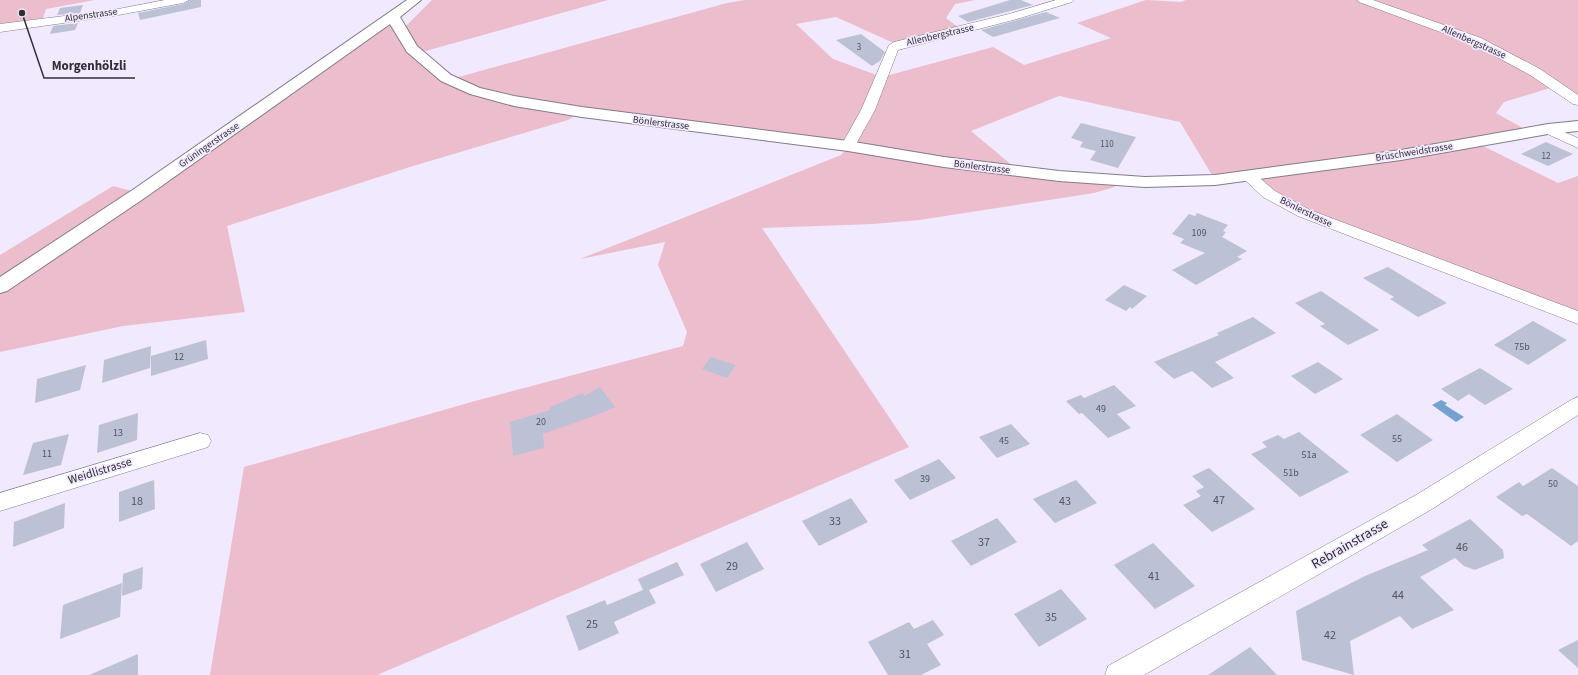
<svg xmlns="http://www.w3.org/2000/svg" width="1578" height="675" font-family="'Source Sans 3',sans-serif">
<rect width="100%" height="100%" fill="#f1e9fd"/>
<g fill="#ecbdcd">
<path d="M0,0H95L46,9L43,18L0,24Z"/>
<path d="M432,0H608L422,52L405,27Z"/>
<path d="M745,0H975L955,4L946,18L962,30L898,45L836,17L796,24L833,59L882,77L993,47L1024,65L1111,38L1077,23L1146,0L1181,2L1186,0H1578V101L1557,86L1504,102L1496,113L1530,132L1475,142L1558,183L1578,176V318L1341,229L1250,177L1215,180L1180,122L1059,96L971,131L1019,171L1114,181L1115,187L1094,193L919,220L873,224L762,228L909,447L377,675H210L244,467L475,401L683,346L687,332L658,265L665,242L580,259L841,155L848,147L582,112L568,120L413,166L227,226L245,312L123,326L0,352V255L113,186L140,193L393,16L405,39L455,78L727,3Z"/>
</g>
<path fill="#76a2d1" d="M1441,400L1447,403L1445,405L1464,417L1456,422L1432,405Z"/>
<g fill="#bdc1d5">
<path d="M190,0H201V7L140,20L138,13L183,4Z"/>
<path d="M1010,0H1021L1033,5L968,22L958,16Z"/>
<path d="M83,5L80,13L57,15L60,8Z"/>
<path d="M1046,12L1060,18L993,37L981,30Z"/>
<path d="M78,23L75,30L50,34L53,26Z"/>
<path d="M861,34L885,52L880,61L872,66L836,40Z"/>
<path d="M1081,123L1136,137L1118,168L1090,160L1096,151L1080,147L1083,142L1071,138Z"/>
<path d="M1546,142L1573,154L1548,166L1521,154Z"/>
<path d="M1197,213L1228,225L1223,231L1226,232L1222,237L1247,251L1237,257L1242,259L1196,285L1172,270L1205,253L1180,243L1184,239L1172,234L1189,214L1195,216Z"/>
<path d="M1388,267L1447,303L1418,317L1390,299L1394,297L1363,278Z"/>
<path d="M1124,285L1147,296L1132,309L1130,307L1126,311L1105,300Z"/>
<path d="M1321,291L1379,330L1348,345L1320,326L1325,324L1295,303Z"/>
<path d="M1253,317L1276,333L1215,362L1234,378L1212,388L1192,371L1174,379L1154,362L1219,335L1217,333Z"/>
<path d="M1533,321L1567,340L1528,365L1494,345Z"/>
<path d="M206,340L208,359L151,376V356Z"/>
<path d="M151,346L150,368L102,383L104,360Z"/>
<path d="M711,357L736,365L727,378L702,369Z"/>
<path d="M1318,362L1343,379L1315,394L1291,376Z"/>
<path d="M86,365L80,390L35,403L37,379Z"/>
<path d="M1480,368L1513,389L1485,405L1469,394L1458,401L1441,389Z"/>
<path d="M1114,385L1136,406L1117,414L1131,428L1108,438L1082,413L1079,414L1066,401L1081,395L1084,398Z"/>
<path d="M600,387L615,407L594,416L543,434L544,448L513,456L510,422L550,410V407L583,393L584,396Z"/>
<path d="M138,413L137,440L97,453L99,425Z"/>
<path d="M1397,414L1433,440L1397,462L1360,435Z"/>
<path d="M1011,424L1030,444L997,458L979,437Z"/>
<path d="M1299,432L1349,472L1300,497L1251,454L1267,447L1262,442L1278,435L1284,439Z"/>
<path d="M69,434L61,465L23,475L33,443Z"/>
<path d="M939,459L956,478L910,500L894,480Z"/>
<path d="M1209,468L1255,509L1212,532L1183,505L1201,496L1196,491L1204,487L1192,476Z"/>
<path d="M1552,468L1578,486V541L1571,546L1527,514L1522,516L1496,497L1519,482L1523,486Z"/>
<path d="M154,480L155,509L119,522V492Z"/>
<path d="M1076,480L1097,503L1055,523L1033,499Z"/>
<path d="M851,498L868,522L819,546L802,521Z"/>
<path d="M65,503L64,528L13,547L14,522Z"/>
<path d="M997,518L1017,542L971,566L951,541Z"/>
<path d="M1470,519L1503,550L1504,558L1475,570L1464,566L1455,558L1420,577L1454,610L1412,629L1400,616L1350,641L1354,675L1302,660L1296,611L1365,576L1428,550L1422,545Z"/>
<path d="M747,542L764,569L716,592L700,564Z"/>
<path d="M1153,543L1195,586L1155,609L1114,565Z"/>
<path d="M677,562L684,575L649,590L656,603L614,622L619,633L579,651L566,616L605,600L607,605L643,590L638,579Z"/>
<path d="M143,567L142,589L122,596L123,574Z"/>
<path d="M122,583L120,617L60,639L63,605Z"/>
<path d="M1061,589L1087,619L1039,647L1014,614Z"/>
<path d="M933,620L944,635L927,644L941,665L921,675H888L868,642L909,622L914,629Z"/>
<path d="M1578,640V668L1558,650Z"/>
<path d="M1250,647L1277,675H1208Z"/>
<path d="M138,654V675H89Z"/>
</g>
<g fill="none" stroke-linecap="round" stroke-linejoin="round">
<g stroke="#827b8c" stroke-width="1">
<g id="street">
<path d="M165,0H189L183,3L113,16L0,32V24L113,10Z"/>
<path d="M1056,0H1074L1072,2L1017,19L898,50L875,110L855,146L853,149H843L841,146L861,110L889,45L894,42L1009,14Z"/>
<path d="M1357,0H1373L1481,38L1540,69L1578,95V105L1573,104L1530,75L1473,44L1359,2Z"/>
<path d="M1548,125L1578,138V148L1543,132L1541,129L1543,126Z"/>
<path d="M1250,172L1255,174L1275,191L1310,210L1578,311V324L1298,216L1263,197L1245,180L1242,177L1245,174Z"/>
<path d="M1578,397V415L1432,509L1144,675H1105L1108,666L1416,495L1571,400Z"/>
<path d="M200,433L208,435L211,441L208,447L0,511V493Z"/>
</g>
</g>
<g stroke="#827b8c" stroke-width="2">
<path id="secondary" d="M407,0H421L400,17L417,46L451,75L480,88L514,96L582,107L848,141L944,157L1059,171L1145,177L1215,175L1401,150L1548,124L1578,121V131L1548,134L1401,160L1215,185L1145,187L1059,181L944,167L848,151L582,117L514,106L470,94L441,81L407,52L390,24L146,197L7,291L0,293V277L134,189Z"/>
</g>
<use href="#street" fill="#fff" fill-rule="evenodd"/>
<use href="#secondary" fill="#fff" fill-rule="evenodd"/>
</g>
<g text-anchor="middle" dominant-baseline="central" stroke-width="3.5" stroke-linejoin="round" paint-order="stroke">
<g font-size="9" fill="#55545e">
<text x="859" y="47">3</text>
<text x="1107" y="144">110</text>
<text x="1546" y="156">12</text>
</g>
<g font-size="10" fill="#322f37" stroke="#f1e9fd">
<text transform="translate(91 15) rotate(-8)">Alpenstrasse</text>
<text transform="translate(940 35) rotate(-13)">Allenbergstrasse</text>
<text transform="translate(1474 42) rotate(24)">Allenbergstrasse</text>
<text transform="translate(661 123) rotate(7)">Bönlerstrasse</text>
<text transform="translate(209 145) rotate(-35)">Grüningerstrasse</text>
<text transform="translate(1414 152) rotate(-9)">Brüschweidstrasse</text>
<text transform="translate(982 167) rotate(7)">Bönlerstrasse</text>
<text transform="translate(1306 212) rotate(26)">Bönlerstrasse</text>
</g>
<g font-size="10" fill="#55545e">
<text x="1199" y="233">109</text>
<text x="1522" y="347">75b</text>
<text x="179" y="357">12</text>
<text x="1101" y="409">49</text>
<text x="541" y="422">20</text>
<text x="118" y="433">13</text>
<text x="1397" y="439">55</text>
<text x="1004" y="441">45</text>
<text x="47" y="454">11</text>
<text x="1309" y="455">51a</text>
<text x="1291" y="473">51b</text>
<text x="925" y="479">39</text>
<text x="1553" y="484">50</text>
</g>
<g font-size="12" fill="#322f37" stroke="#f1e9fd">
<text transform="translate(100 471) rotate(-17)">Weidlistrasse</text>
</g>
<g font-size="12" fill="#55545e">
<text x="1219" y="500">47</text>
<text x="137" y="501">18</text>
<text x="1065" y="501">43</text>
<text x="835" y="521">33</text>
<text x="984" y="542">37</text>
<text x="1462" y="547">46</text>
<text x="732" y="566">29</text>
<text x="1154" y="576">41</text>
<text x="1398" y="595">44</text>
<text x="1051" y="617">35</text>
<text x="592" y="624">25</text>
<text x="1330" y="635">42</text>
<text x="905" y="654">31</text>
</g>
<g font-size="14" fill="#322f37" stroke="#f1e9fd">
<text transform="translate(1350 544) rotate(-30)">Rebrainstrasse</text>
</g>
</g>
<path fill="none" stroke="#322f37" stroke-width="1.5" d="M22 13L44 78H135"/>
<circle fill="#322f37" stroke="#f1e9fd" stroke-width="1.5" cx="22" cy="13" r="4"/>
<g font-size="13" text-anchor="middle" font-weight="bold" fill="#322f37" stroke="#f1e9fd" stroke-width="3.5" stroke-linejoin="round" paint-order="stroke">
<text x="89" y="70">Morgenhölzli</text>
</g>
</svg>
